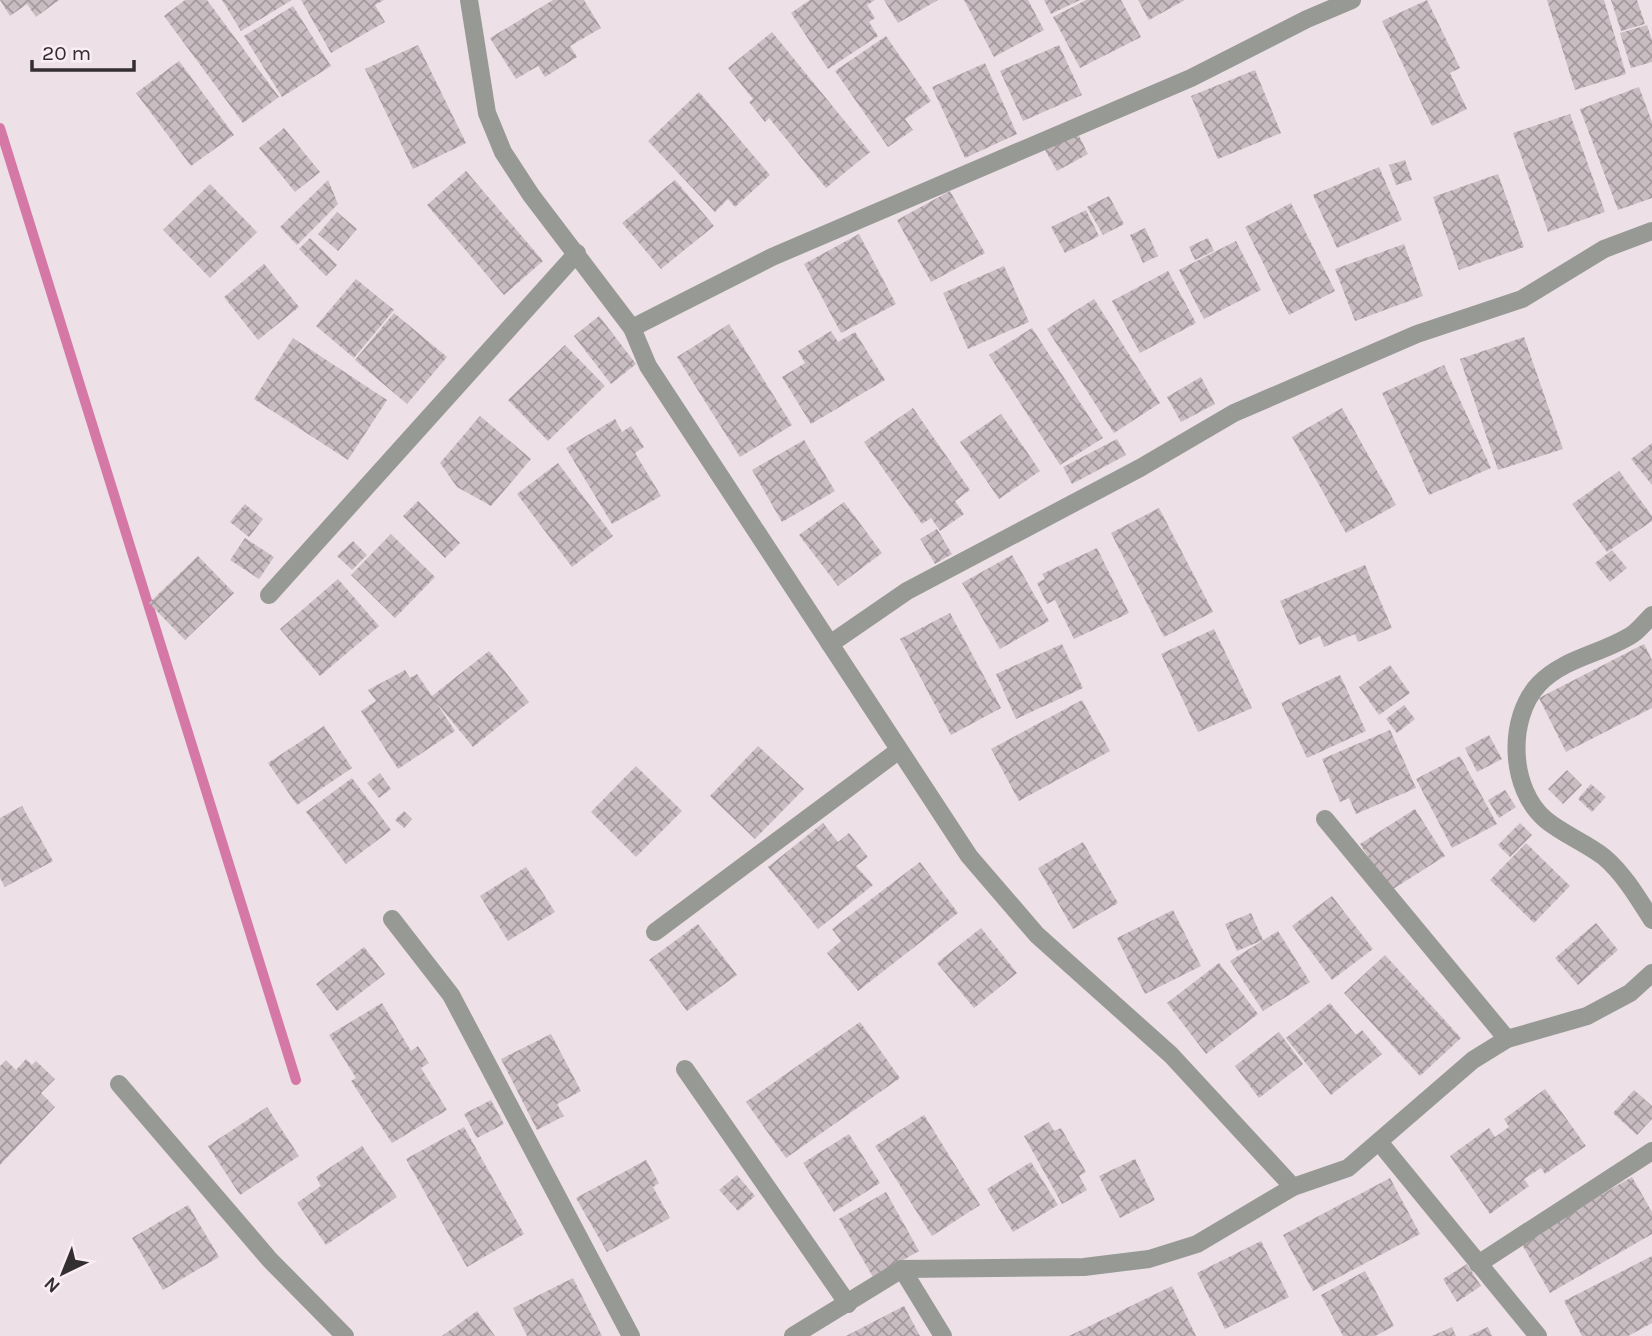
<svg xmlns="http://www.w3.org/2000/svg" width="1652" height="1336" font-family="Karla,sans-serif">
<defs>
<pattern id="building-cross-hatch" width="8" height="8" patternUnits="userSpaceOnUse" patternTransform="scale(1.75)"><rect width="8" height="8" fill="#c9bdc2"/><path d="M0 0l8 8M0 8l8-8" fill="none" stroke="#a49a9e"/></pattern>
</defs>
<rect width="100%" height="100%" fill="#ede0e6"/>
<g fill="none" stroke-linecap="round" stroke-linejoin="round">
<path stroke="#d578a6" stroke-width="10" d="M0,128L296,1080"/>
</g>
<g fill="url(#building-cross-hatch)">
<path d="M0,0H59L36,17L27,4L10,16Z"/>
<path d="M185,0H207L279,97L243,123L164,16Z"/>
<path d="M222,0H292L241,31Z"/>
<path d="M301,0H384L375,5L385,22L331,53Z"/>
<path d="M553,0H584L601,28L570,46L577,57L545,77L538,66L516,79L490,38Z"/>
<path d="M810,0H875L867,5L875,18L869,22L878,36L828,69L791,13Z"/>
<path d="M884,0H938L898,23Z"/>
<path d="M964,0H1028L1044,30L994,57Z"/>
<path d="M1044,0H1080L1051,14Z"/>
<path d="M1086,0H1121L1141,37L1080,68L1053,17Z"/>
<path d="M1138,0H1185L1149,20Z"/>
<path d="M1427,0L1460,68L1450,73L1467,109L1432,126L1382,21Z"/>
<path d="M1547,0H1604L1626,74L1575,90Z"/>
<path d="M1611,0H1637L1645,24L1621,31Z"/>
<path d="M293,6L331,66L282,97L244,36Z"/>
<path d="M1647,25L1652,40V62L1631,68L1620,33Z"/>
<path d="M772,32L870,152L826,188L769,118L765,122L749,102L753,99L728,68Z"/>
<path d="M886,36L931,101L905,119L913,130L888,147L835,71Z"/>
<path d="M418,45L466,143L413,169L365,69Z"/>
<path d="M1059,45L1082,95L1023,121L1000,71Z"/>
<path d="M179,61L234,135L191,166L136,93Z"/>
<path d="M985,63L1017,134L965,158L932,87Z"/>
<path d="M1255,70L1281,133L1218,159L1191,96Z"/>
<path d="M1639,87L1652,122V198L1618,210L1580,109Z"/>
<path d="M699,92L770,175L735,207L728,199L715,212L648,141Z"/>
<path d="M1570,114L1605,212L1548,232L1513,133Z"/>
<path d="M284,128L320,172L295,192L259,148Z"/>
<path d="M1077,132L1088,154L1057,171L1045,150Z"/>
<path d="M1405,160L1412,180L1396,185L1389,165Z"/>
<path d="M1379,167L1402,220L1337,248L1313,195Z"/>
<path d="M466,171L543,261L504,295L427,205Z"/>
<path d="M1498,174L1524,247L1459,270L1433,197Z"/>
<path d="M328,180L338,204L297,245L280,227Z"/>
<path d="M675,180L714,226L661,269L622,223Z"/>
<path d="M210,184L257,232L210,278L163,230Z"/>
<path d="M950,191L985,253L931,282L897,220Z"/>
<path d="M1109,196L1124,224L1103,235L1087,207Z"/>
<path d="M1291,203L1335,291L1289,315L1245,227Z"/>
<path d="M1086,210L1099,236L1065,253L1051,227Z"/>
<path d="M337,212L357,229L338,251L318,234Z"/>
<path d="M1145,228L1158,256L1143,263L1130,235Z"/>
<path d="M859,234L896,304L841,333L804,264Z"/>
<path d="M310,238L337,265L326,276L299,249Z"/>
<path d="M1208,238L1214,251L1195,260L1189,247Z"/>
<path d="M1236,241L1261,290L1204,319L1179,270Z"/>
<path d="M1404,244L1423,296L1355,321L1335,269Z"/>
<path d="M264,264L299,307L258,340L224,297Z"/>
<path d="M1004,266L1029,322L968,349L943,293Z"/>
<path d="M1168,271L1196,323L1140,353L1112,301Z"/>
<path d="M356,279L394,310L354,358L316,326Z"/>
<path d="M1094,299L1160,403L1114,433L1047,329Z"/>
<path d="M394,313L447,357L407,404L355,360Z"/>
<path d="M599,316L636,364L611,384L574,336Z"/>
<path d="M729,324L792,425L740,457L677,357Z"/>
<path d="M1032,328L1103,438L1060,465L989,355Z"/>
<path d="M831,331L838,342L855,332L885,380L811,424L782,377L805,363L798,351Z"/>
<path d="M1524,337L1563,449L1498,470L1460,359Z"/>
<path d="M293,338L387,400L348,460L254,399Z"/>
<path d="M565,345L605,386L548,441L508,400Z"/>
<path d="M1444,365L1491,468L1429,495L1382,393Z"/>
<path d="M1201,377L1215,404L1181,422L1167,397Z"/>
<path d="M913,408L970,490L955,501L964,514L940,531L931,518L922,524L864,442Z"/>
<path d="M1342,408L1396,505L1346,533L1292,437Z"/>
<path d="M1001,414L1040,471L999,499L960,442Z"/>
<path d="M480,416L531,459L491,506L457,487L440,463Z"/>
<path d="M615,419L622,432L631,426L644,447L635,453L661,496L612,524L566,448Z"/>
<path d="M1117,439L1126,455L1072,484L1063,467Z"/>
<path d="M804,440L835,491L782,522L752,470Z"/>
<path d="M1652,443V485L1631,459Z"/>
<path d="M558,463L613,536L572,567L517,494Z"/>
<path d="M1619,471L1652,516V521L1607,552L1572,504Z"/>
<path d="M418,501L460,543L445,558L403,516Z"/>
<path d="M844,502L882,553L838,586L799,535Z"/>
<path d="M245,504L263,519L249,537L230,522Z"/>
<path d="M1159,508L1213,612L1164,637L1111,533Z"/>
<path d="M937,529L952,554L935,564L920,539Z"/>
<path d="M391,534L435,577L395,618L351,575Z"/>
<path d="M245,538L274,557L259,579L230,560Z"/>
<path d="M353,541L367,555L352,570L337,556Z"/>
<path d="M1097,548L1129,613L1074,639L1055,600L1047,604L1037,583L1045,579L1042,574Z"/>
<path d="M1612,550L1627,568L1610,582L1595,563Z"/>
<path d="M1012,555L1049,621L1000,649L962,583Z"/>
<path d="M198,556L234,593L185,640L149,603Z"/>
<path d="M1365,565L1392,628L1358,642L1355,634L1324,647L1320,636L1299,645L1280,601Z"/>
<path d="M338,579L379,626L320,676L280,629Z"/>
<path d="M950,613L1001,708L951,735L900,639Z"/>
<path d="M1214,629L1252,708L1198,732L1161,654Z"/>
<path d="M1062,644L1083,688L1016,719L996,674Z"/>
<path d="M1644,644L1652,660V708L1566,752L1539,698Z"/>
<path d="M489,651L529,702L473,747L436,702L455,731L398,769L361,711L376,701L368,690L405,670L410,678L417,674L432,696Z"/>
<path d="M1390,665L1410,693L1379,715L1359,687Z"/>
<path d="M1340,675L1366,731L1307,758L1281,703Z"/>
<path d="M1082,700L1110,751L1019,801L991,749Z"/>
<path d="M1404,705L1415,719L1397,733L1386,719Z"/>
<path d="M324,726L352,768L297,805L268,763Z"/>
<path d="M1390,730L1416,788L1356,814L1349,798L1340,802L1322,759Z"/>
<path d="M1489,735L1502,759L1477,772L1465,748Z"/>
<path d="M758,746L804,789L755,839L710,796Z"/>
<path d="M1460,756L1497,824L1452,848L1416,779Z"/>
<path d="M636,766L682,811L636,857L591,812Z"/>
<path d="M1567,770L1582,785L1563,804L1548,789Z"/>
<path d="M380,773L391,789L379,798L367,783Z"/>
<path d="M352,778L391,830L346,864L306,812Z"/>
<path d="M1591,784L1606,797L1592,812L1578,799Z"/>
<path d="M1505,790L1516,807L1499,818L1488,800Z"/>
<path d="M22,806L53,861L5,887L0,878V818Z"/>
<path d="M1415,809L1445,856L1390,891L1360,844Z"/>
<path d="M404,811L412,819L404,828L395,820Z"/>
<path d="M823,823L838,842L849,833L868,857L856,866L873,885L818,929L768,867Z"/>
<path d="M1520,823L1532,835L1510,857L1498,845Z"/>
<path d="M1083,842L1118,903L1073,929L1038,868Z"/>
<path d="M1526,843L1570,886L1534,923L1490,880Z"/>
<path d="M920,862L958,913L858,991L827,953L841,941L832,929Z"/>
<path d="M526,867L555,912L508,941L480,896Z"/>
<path d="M1332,896L1373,949L1332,980L1292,926Z"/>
<path d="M1173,910L1201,966L1145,994L1117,938Z"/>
<path d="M1251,913L1263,940L1237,951L1225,924Z"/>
<path d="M1596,923L1618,950L1578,985L1555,958Z"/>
<path d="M698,924L737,975L687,1011L649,960Z"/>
<path d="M981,928L1017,973L974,1008L937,963Z"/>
<path d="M1278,931L1310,982L1263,1011L1230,961Z"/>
<path d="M364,947L385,974L337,1011L316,984Z"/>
<path d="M1385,955L1461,1038L1420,1076L1344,993Z"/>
<path d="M1219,963L1258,1014L1206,1054L1167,1003Z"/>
<path d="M382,1003L411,1051L418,1046L429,1063L421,1068L447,1110L392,1143L351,1081L356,1078L329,1035Z"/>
<path d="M1330,1003L1356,1035L1362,1030L1382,1054L1331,1095L1286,1038Z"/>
<path d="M860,1022L900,1078L786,1158L746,1102Z"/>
<path d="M1279,1032L1303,1064L1259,1098L1235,1066Z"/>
<path d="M551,1034L581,1091L557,1104L564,1116L537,1130L501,1059Z"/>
<path d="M26,1059L32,1065L36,1061L55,1079L41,1093L55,1107L0,1165V1066L6,1060L16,1070Z"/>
<path d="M1545,1089L1586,1146L1545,1174L1541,1168L1524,1179L1529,1186L1490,1214L1450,1156L1489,1128L1495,1137L1509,1127L1504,1119Z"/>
<path d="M1634,1090L1652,1106V1119L1637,1135L1613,1113Z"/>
<path d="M491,1100L504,1124L477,1138L464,1114Z"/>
<path d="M267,1107L299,1156L240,1195L208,1146Z"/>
<path d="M924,1115L980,1205L932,1236L875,1146Z"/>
<path d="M1049,1122L1054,1131L1061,1128L1086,1172L1079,1176L1087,1190L1062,1204L1024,1136Z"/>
<path d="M464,1127L524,1234L467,1267L406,1159Z"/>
<path d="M849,1134L880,1183L834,1212L803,1163Z"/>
<path d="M362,1146L397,1197L326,1245L297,1203L321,1186L316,1177Z"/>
<path d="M1135,1159L1155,1200L1120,1218L1099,1176Z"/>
<path d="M646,1160L659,1183L653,1187L670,1218L607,1252L576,1198Z"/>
<path d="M1031,1162L1058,1205L1013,1232L987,1189Z"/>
<path d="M737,1175L755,1196L738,1211L719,1190Z"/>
<path d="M1632,1177L1652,1212V1234L1550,1293L1520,1241Z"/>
<path d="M1390,1178L1420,1234L1313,1291L1283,1235Z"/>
<path d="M886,1192L919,1251L873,1277L839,1219Z"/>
<path d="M188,1205L219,1257L163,1290L132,1238Z"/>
<path d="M1261,1241L1289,1297L1225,1329L1197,1273Z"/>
<path d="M1652,1256V1323L1628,1336H1582L1564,1301Z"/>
<path d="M1467,1264L1481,1286L1457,1302L1443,1279Z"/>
<path d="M1365,1271L1394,1326L1375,1336H1343L1321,1295Z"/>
<path d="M573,1278L602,1336H527L513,1308Z"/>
<path d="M1172,1286L1196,1336H1069Z"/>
<path d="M904,1306L920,1336H846Z"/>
<path d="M477,1311L495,1336H442Z"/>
<path d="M1452,1327L1456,1336H1432Z"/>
<path d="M1488,1327L1492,1336H1468Z"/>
</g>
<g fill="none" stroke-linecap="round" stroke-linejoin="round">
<g stroke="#979995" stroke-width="18">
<path d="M469,0L487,113L503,152L531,195L632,328L648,366L969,856L1037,935L1171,1055L1293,1187"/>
<path d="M632,328L772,257L1191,78L1307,19L1352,0"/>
<path d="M269,595L577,253"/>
<path d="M1652,615C1646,621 1640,629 1633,634C1603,654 1565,657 1539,684C1507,718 1509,789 1546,820C1563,834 1586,843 1604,857C1624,874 1638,898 1652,920"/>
<path d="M830,644L907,591L1140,468L1234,413L1417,334L1522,299L1604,249L1652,231"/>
<path d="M1325,819L1507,1039"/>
<path d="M392,919L451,995L631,1336"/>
<path d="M655,932L898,751"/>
<path d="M685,1069L848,1304"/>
<path d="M119,1084L270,1260L345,1336"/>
<path d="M1380,1143L1538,1336"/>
<path d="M1478,1264L1652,1151"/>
<path d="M902,1269L943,1336"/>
<path d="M793,1336L902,1269L1084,1267L1149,1259L1197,1244L1293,1187L1348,1168L1473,1060L1507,1039L1587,1016L1630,993L1652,973"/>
</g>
</g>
<g transform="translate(63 1273) rotate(223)" stroke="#faedf3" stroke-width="5" paint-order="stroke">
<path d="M0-5L12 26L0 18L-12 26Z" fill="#332e30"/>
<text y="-10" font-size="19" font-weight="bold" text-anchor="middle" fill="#332e30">N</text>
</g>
<path d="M32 60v10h102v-10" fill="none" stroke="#332e30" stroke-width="3.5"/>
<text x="42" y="60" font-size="21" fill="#332e30" stroke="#faedf3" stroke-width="5" paint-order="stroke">20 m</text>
</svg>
